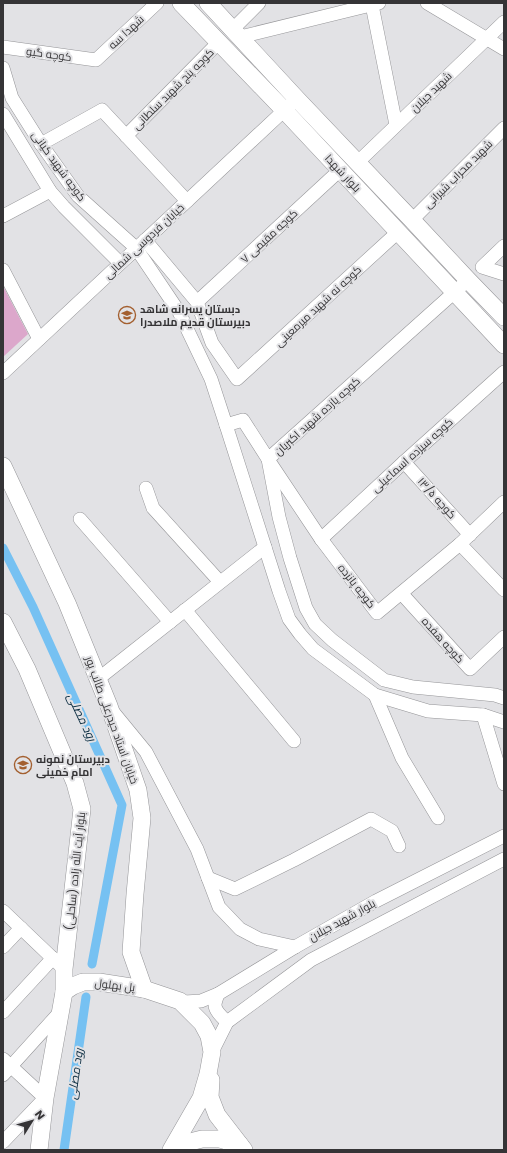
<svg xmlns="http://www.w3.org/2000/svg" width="507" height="1153" font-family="Poppins,Cairo,sans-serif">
<rect width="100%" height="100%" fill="#e2e2e5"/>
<path fill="#dca7cb" d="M3,286L28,334L3,357Z"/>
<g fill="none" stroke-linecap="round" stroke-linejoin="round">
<g stroke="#76c1f2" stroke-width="9">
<path d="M3,548L33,607L122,805L92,964"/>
<path d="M64,1150L86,997"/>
</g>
<g stroke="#959598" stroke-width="14">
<g id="minor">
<path d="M427,3L504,49"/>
<path d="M372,5L396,125"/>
<path d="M233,29L259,3"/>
<path d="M240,37L379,3"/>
<path d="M3,47L96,60L157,3"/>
<path d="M3,68L12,98L41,144L78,196L136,248L179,312L211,379L226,425L243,420L268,459L468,280"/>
<path d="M3,114L50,191L64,207L120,263"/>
<path d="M126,136L219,42"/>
<path d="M41,144L102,110L187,201"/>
<path d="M358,162L504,22"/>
<path d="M3,216L50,191"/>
<path d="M412,220L504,128"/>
<path d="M145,240L197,302L212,343L237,379L398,232"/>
<path d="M504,246L482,267L504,274"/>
<path d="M3,270L39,339"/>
<path d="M197,302L340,170"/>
<path d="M3,373L291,104"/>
<path d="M226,425L279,591L289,619L300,634L313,649L375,695L428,711L483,715L504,722"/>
<path d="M268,459L279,517L290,558L306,608L315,624L332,640L384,680L413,687L495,695L504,698"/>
<path d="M404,462L470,535"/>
<path d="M271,464L321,539L377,613L460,544L504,502"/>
<path d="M146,488L153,508L220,582"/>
<path d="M80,519L170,622"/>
<path d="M321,539L404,462L504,372"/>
<path d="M460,544L504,590"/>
<path d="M402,594L470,669L504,637"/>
<path d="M185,610L294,741"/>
<path d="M98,679L265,547"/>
<path d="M375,695L402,758L438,818"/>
<path d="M114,713L146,752L197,849L219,907L240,929L259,939L295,947"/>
<path d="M483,715L504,784"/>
<path d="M208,878L235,889L294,860L371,819L392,831L399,846"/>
<path d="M3,911L64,969"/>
<path d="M3,947L21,928"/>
<path d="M218,994C217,997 215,1002 215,1005C215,1011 223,1018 227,1022"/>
<path d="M180,1001L185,1002L201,1001L218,994L295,947L376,901L504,836"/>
<path d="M3,1012L53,958"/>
<path d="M212,1052L227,1022L311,960L504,859"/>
<path d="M3,1059L45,1098L3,1142"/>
<path d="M3,1075L60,1012"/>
</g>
</g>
<g stroke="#959598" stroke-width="18">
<g id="major">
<path d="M181,3L284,110L504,345"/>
<path d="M208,3L297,99L412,220L468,280L504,317"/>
<path d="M3,466L67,603L109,706L138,790L142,818L135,894L131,952L144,989"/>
<path d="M3,622L27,669L75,783L82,809L64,969V992L45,1098L39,1150"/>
<path d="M64,992L73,986L83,982H99L144,989L180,1001L202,1023L209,1036L212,1052L208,1074L201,1098L171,1150"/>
<path d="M211,1080L210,1097L217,1115L244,1150"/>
<path d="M173,1150L186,1143L202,1139H220L240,1145"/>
</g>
</g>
<use href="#minor" stroke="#fff" stroke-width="13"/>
<use href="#major" stroke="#fff" stroke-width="17"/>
</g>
<defs>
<g id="school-ring" transform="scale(0.9)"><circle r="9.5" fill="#e2e2e5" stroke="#a35f2f" stroke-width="1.5"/><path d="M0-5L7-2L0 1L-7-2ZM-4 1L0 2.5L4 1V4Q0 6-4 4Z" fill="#a35f2f"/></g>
</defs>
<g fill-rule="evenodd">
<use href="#school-ring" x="127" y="315"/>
<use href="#school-ring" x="23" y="765"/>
</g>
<g text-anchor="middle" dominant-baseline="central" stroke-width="4" stroke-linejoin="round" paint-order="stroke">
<g font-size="11" fill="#353436" stroke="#e2e2e5">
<text transform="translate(126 32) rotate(-43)">شهدا سه</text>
<text transform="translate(49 54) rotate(8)">کوچه گیو</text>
<text transform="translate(173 89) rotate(-45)">کوچه پنج شهید سلطانی</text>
<text transform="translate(431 92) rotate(-44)">شهید جیلان</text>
<text transform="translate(59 166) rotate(54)">کوچه شهید کیانی</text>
<text transform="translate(343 173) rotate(47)">بلوار شهدا</text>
<text transform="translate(458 174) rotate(-45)">شهید محراب شیرانی</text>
<text transform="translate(269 236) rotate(-43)">کوچه مقیمی ۷</text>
<text transform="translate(144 241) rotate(-43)">خیابان فردوسی شمالی</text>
<text transform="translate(318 306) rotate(-43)">کوچه نه شهید میرمعینی</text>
<text transform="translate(317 416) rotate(-42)">کوچه یازده شهید اکبریان</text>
<text transform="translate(412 455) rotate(-42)">کوچه سیزده اسماعیلی</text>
<text transform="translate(437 498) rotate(48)">کوچه ۱۳/۵</text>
<text transform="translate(357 586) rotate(52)">کوچه پانزده</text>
<text transform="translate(443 640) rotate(48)">کوچه هفده</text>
<text transform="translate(112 720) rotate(70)">خیابان استاد حیدرعلی طالب پور</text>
<text transform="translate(75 871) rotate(-84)">بلوار آیت الله زاده (ساحلی)</text>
<text transform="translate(342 920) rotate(-29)">بلوار شهید جیلان</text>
<text transform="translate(115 985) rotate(7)">پل بهلول</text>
</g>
<g font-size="11" font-weight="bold" fill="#353436" stroke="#e2e2e5" text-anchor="start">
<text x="140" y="309">دبستان پسرانه شاهد<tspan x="140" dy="13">دبیرستان قدیم ملاصدرا</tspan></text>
<text x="36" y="759">دبیرستان نمونه<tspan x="36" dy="13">امام خمینی</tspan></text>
</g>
<g font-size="12" font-style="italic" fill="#0a2c40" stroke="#e2e2e5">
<text transform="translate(82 717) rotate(65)">رود مصلی</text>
<text transform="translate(75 1074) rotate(-82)">رود مصلی</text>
</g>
</g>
<rect width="507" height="1153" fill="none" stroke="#353436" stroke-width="8"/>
<g transform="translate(32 1121) rotate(53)" stroke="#e2e2e5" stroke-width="3" paint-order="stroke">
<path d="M0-3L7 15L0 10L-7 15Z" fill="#353436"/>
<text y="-6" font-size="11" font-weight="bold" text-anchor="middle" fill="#353436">N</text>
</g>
</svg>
